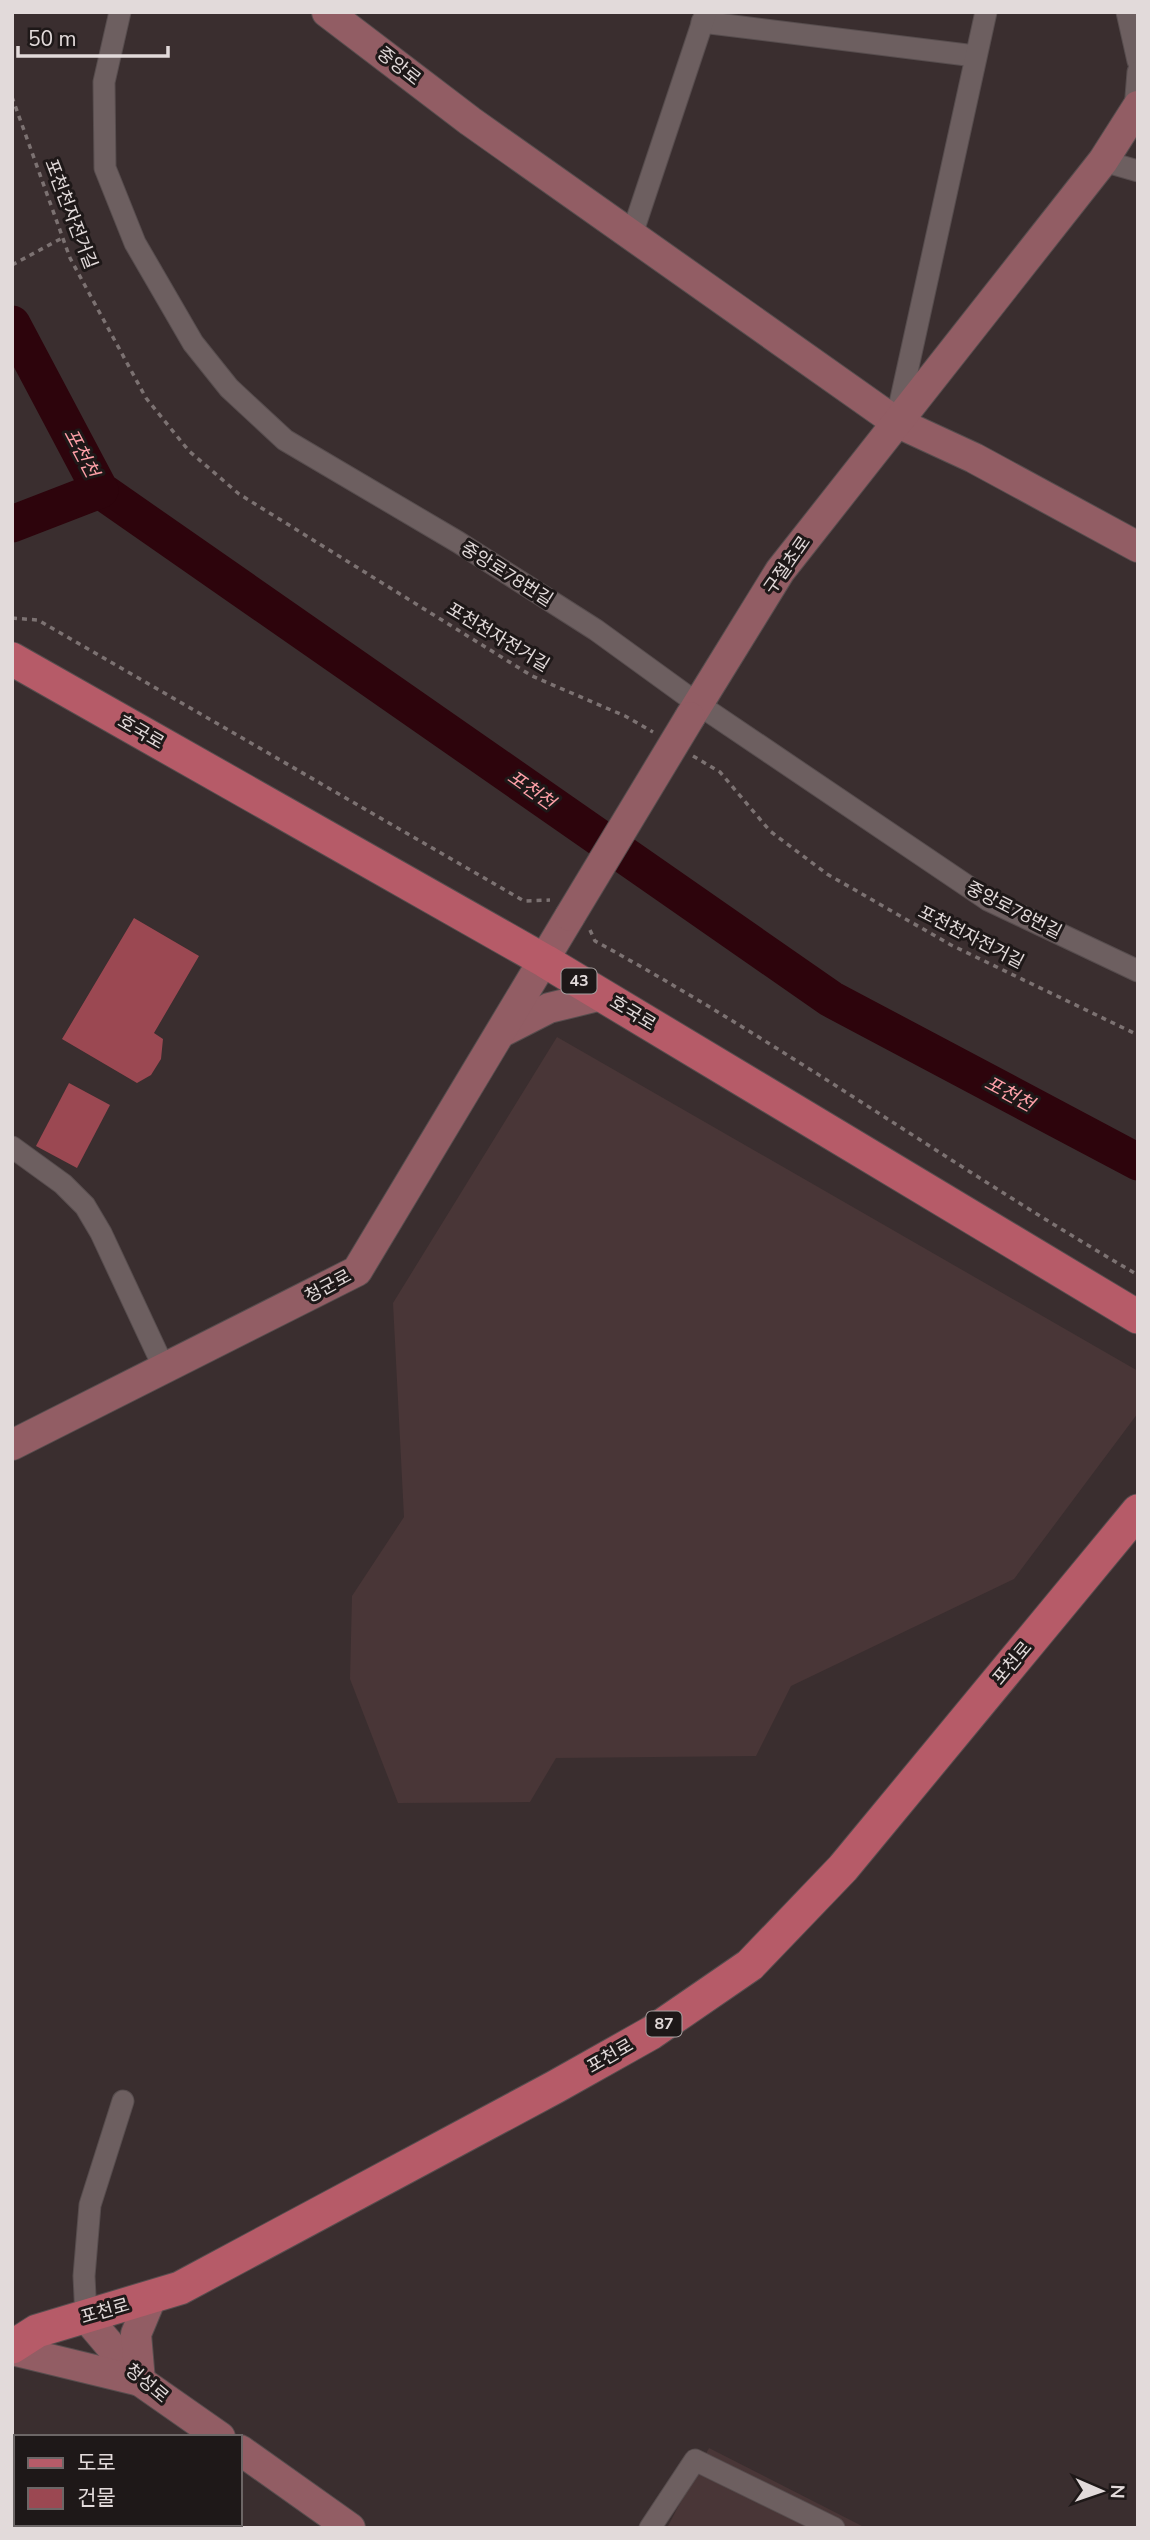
<svg xmlns="http://www.w3.org/2000/svg" width="1150" height="2540" font-family="'Nunito Sans','Noto Sans KR',sans-serif">
<rect width="100%" height="100%" fill="#3a2e2f"/>
<g fill="#493637">
<path d="M557,1037L1138,1371V1413L1014,1579L791,1686L756,1756L556,1758L530,1802L398,1803L350,1679L352,1596L404,1517L393,1303Z"/>
<path d="M709,2448L862,2526L861,2528H667Z"/>
</g>
<g fill="none" stroke-linecap="round" stroke-linejoin="round">
<g stroke="#2d040c" stroke-width="37">
<path d="M12,324L100,490L831,999L1138,1162"/>
<path d="M12,524L100,490"/>
</g>
</g>
<g fill="#9b4852">
<path d="M134,918L199,956L154,1033L163,1039L161,1059L151,1075L137,1083L62,1039Z"/>
<path d="M69,1083L110,1105L77,1168L36,1146Z"/>
</g>
<g fill="none" stroke-linecap="round" stroke-linejoin="round">
<g stroke="#574d4e" stroke-width="23">
<g id="street">
<path d="M120,12L104,82L105,168L135,243L193,343L229,388L285,440L458,542L596,630L698,704L988,900L1138,971"/>
<path d="M1127,12L1138,61"/>
<path d="M702,22L975,56"/>
<path d="M1135,109L1138,72"/>
<path d="M1103,161L1138,171"/>
<path d="M632,234L706,12"/>
<path d="M897,417L986,12"/>
<path d="M12,1147L63,1184L85,1206L101,1233L165,1370"/>
<path d="M86,2317L84,2276L90,2205L123,2101"/>
<path d="M650,2528L695,2460L834,2528"/>
</g>
</g>
<g stroke="#574d4e" stroke-width="32">
<g id="secondary">
<path d="M327,12L470,121L896,422L974,458L1138,547"/>
<path d="M690,717L780,571L1103,161L1138,106"/>
<path d="M502,1032L549,1008L602,995"/>
<path d="M12,1445L357,1271L570,916"/>
<path d="M86,2317L140,2381L220,2437"/>
<path d="M12,2350L140,2381"/>
<path d="M140,2381L136,2334L151,2298"/>
<path d="M240,2450L350,2528"/>
</g>
</g>
<g stroke="#574d4e" stroke-width="35">
<g id="primary">
<path d="M12,659L545,961L1138,1317"/>
<path d="M12,2347L37,2331L180,2288L555,2087L651,2033L750,1965L843,1868L1138,1511"/>
</g>
</g>
<g stroke="#7c7272" stroke-width="3.5" stroke-dasharray="5 5" stroke-linecap="butt">
<path d="M12,97L70,258L146,398L189,451L239,494L532,676L625,716L653,732"/>
<path d="M12,265L64,237"/>
<path d="M12,618L38,620L524,901L550,900"/>
<path d="M693,756L720,772L770,831L827,874L951,945L1138,1035"/>
<path d="M590,930L595,941C782,1043 954,1168 1138,1275"/>
</g>
<use href="#street" stroke="#6d5f60" stroke-width="21"/>
<use href="#secondary" stroke="#925d64" stroke-width="30"/>
<use href="#primary" stroke="#b65b68" stroke-width="33"/>
<g stroke="#574d4e" stroke-width="32" stroke-linecap="butt">
<path id="secondary-bridge" d="M570,916L690,717"/>
</g>
<use href="#secondary-bridge" stroke="#925d64" stroke-width="30"/>
</g>
<g text-anchor="middle" dominant-baseline="central" stroke-width="6" stroke-linejoin="round" paint-order="stroke">
<g fill="#1e1818" stroke="#a7a0a0" stroke-width="2">
<rect x="561.5" y="968.5" width="35" height="25" rx="5"/>
<rect x="646.5" y="2011.5" width="35" height="25" rx="5"/>
</g>
<g font-size="16" font-weight="bold" fill="#e2dada">
<text x="579" y="981">43</text>
<text x="664" y="2024">87</text>
</g>
<g font-size="18" fill="#e2dada" stroke="#1e1818">
<text transform="translate(399 66) rotate(38)">중앙로</text>
<text transform="translate(71 214) rotate(69)">포천천자전거길</text>
<text transform="translate(787 565) rotate(-55)">구절초로</text>
<text transform="translate(507 574) rotate(32)">중앙로78번길</text>
<text transform="translate(498 637) rotate(31)">포천천자전거길</text>
<text transform="translate(141 732) rotate(30)">호국로</text>
<text transform="translate(1014 910) rotate(27)">중앙로78번길</text>
<text transform="translate(971 937) rotate(27)">포천천자전거길</text>
<text transform="translate(633 1013) rotate(31)">호국로</text>
<text transform="translate(328 1286) rotate(-28)">청군로</text>
<text transform="translate(1012 1663) rotate(-50)">포천로</text>
<text transform="translate(610 2056) rotate(-30)">포천로</text>
<text transform="translate(105 2311) rotate(-16)">포천로</text>
<text transform="translate(147 2383) rotate(40)">청성로</text>
</g>
<g font-size="19" font-style="italic" fill="#ffa0a8" stroke="#1e1818">
<text transform="translate(81 453) rotate(62)">포천천</text>
<text transform="translate(531 790) rotate(35)">포천천</text>
<text transform="translate(1009 1094) rotate(28)">포천천</text>
</g>
</g>
<rect width="1150" height="2540" fill="none" stroke="#e2dada" stroke-width="28"/>
<rect x="14" y="2435" width="228" height="91" fill="#1e1818" stroke="#6c6666" stroke-width="2"/>
<rect x="28" y="2458" width="35" height="10" fill="#b65b68" stroke="#6c6666" stroke-width="2"/>
<text x="77" y="2470" font-size="21" fill="#e2dada">도로</text>
<rect x="28" y="2488" width="35" height="21" fill="#9b4852" stroke="#6c6666" stroke-width="2"/>
<text x="77" y="2505" font-size="21" fill="#e2dada">건물</text>
<g transform="translate(1101 2491) rotate(92)" stroke="#1e1818" stroke-width="5" paint-order="stroke">
<path d="M0-5L12 26L0 18L-12 26Z" fill="#e2dada"/>
<text y="-10" font-size="19" font-weight="bold" text-anchor="middle" fill="#e2dada">N</text>
</g>
<path d="M18 46v10h150v-10" fill="none" stroke="#e2dada" stroke-width="3.5"/>
<text x="28" y="46" font-size="21" fill="#e2dada" stroke="#1e1818" stroke-width="5" paint-order="stroke">50 m</text>
</svg>
